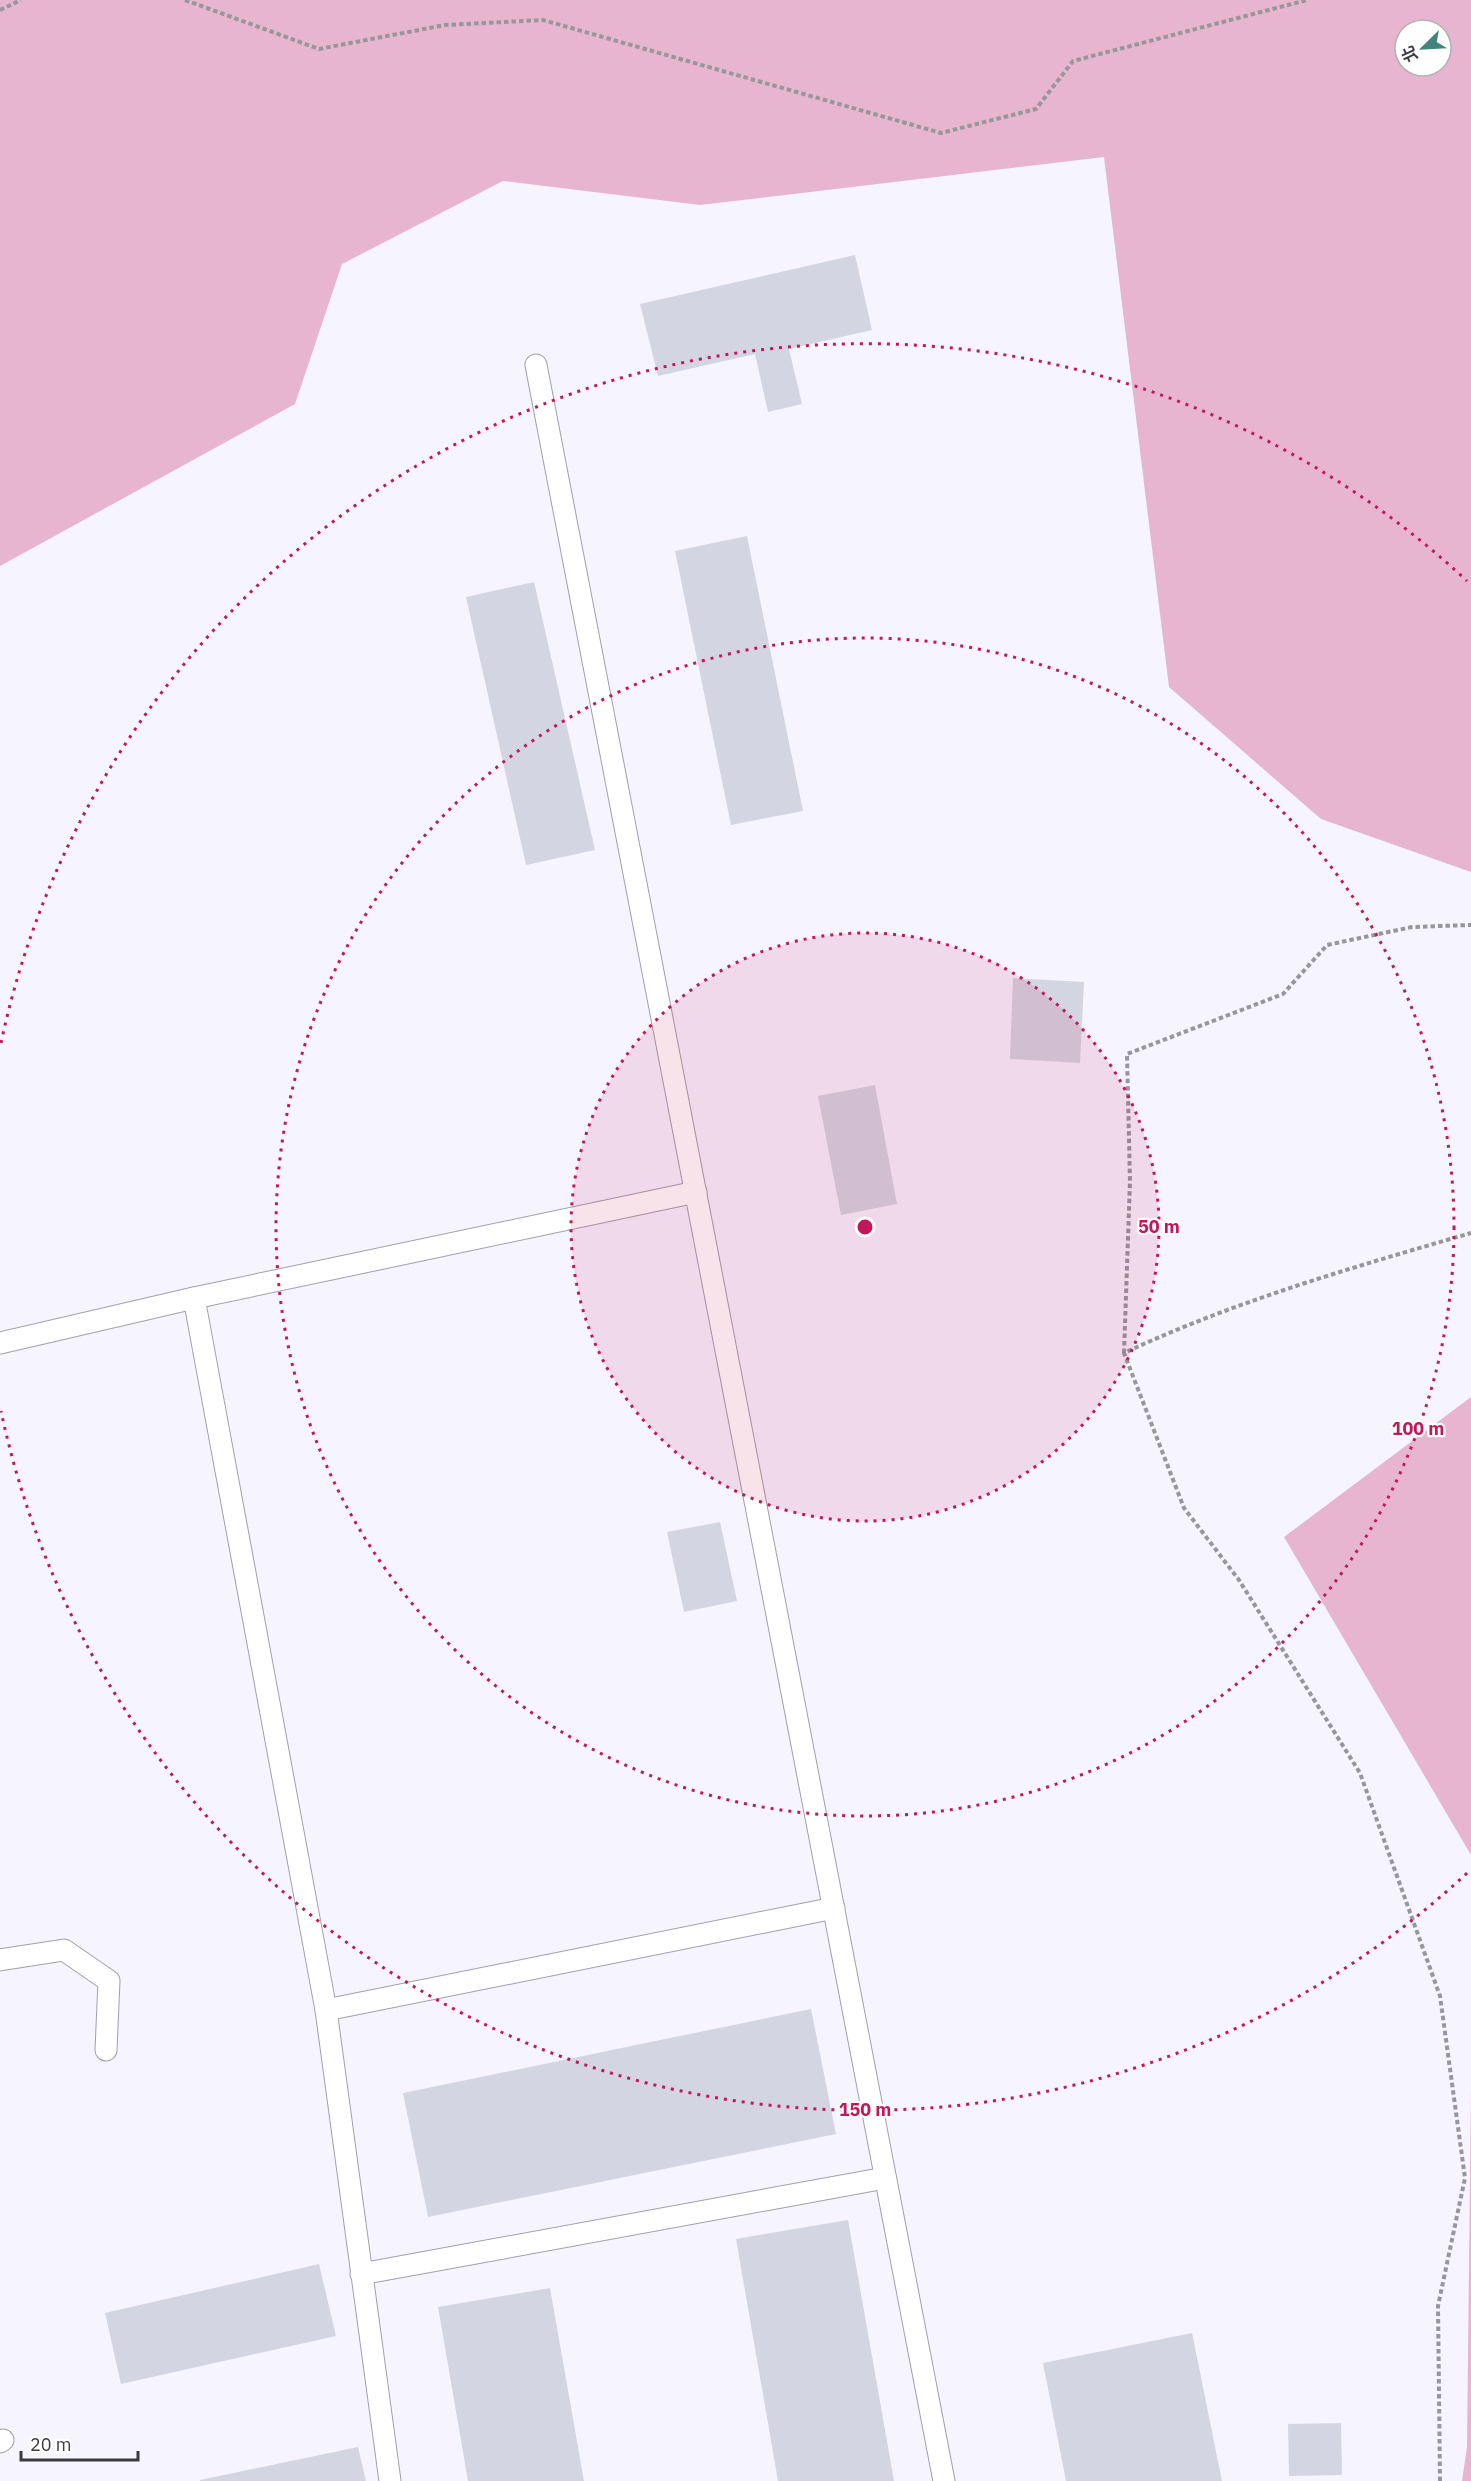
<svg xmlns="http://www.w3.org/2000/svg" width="1471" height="2481" font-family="'IBM Plex Sans','Noto Sans TC',sans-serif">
<rect width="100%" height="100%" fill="#f6f4fe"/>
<g fill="#e8b5d1" fill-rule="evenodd">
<path d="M0,0H1471V872L1321,819L1169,687L1104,157L700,205L503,181L342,264L295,404L0,566ZM1405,30H1441V66H1405Z"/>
<path d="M1471,1397V1855L1284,1537Z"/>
<path d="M1471,2087V2481H1462L1467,2447Z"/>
</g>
<g fill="#d3d6e2">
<path d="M855,255L872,330L789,349L802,404L768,412L755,354L658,376L640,304Z"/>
<path d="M747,536L803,811L731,825L675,551Z"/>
<path d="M534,582L595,850L526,865L466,597Z"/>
<path d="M1013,978L1084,982L1080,1063L1010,1059Z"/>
<path d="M875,1085L897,1204L841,1215L818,1096Z"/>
<path d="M720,1522L737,1601L684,1612L667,1532Z"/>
<path d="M811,2009L836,2134L428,2217L403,2093Z"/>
<path d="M848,2220L894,2481H778L736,2239Z"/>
<path d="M319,2264L336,2336L121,2384L105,2313Z"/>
<path d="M550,2288L584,2481H468L438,2307Z"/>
<path d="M1192,2333L1222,2481H1066L1043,2363Z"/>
<path d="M1341,2423L1342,2475L1289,2476L1288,2424Z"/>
<path d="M358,2447L366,2481H200V2480Z"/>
</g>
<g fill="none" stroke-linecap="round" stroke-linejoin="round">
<g stroke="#a29fab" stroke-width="23">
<g id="service">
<path d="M536,365L944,2481"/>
<path d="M194,1298L326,2010L390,2481"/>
<path d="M0,1343L194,1298L696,1192"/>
<path d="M0,1960L64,1950L109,1981L106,2050"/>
<path d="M326,2010L834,1908"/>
<path d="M361,2274L885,2178"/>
<path d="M0,2442L3,2440"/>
</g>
</g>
<g stroke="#97959d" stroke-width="4" stroke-dasharray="4.5 3" stroke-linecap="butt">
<path d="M185,0L319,49L445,25L543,20L941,133L1036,109L1073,61L1307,0"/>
<path d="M0,10L21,0"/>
<path d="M1124,1353L1130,1181L1127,1054L1283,994L1327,945L1412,927L1471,925"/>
<path d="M1440,2481L1438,2306L1465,2178L1440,1996L1360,1773L1239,1580L1184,1508L1124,1353C1235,1301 1354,1267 1471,1233"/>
</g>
<use href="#service" stroke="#fff" stroke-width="21"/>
</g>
<circle cx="865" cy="1227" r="294" fill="#c2185b" fill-opacity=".12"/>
<g fill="none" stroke="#c2185b" stroke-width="3" stroke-dasharray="3 6">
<circle cx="865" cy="1227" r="294"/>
<circle cx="865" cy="1227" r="589"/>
<path d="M1467 1873A883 883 0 0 1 1 1411M1 1043A883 883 0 0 1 1467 581"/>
</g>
<circle cx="865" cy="1227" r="9" fill="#c2185b" stroke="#fff" stroke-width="3"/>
<g font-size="18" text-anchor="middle" font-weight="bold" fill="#c2185b" stroke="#fff" stroke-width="4.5" stroke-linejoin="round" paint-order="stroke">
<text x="1159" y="1233">50 m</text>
<text x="1418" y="1435">100 m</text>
<text x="865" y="2116">150 m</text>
</g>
<g transform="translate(1423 48) rotate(246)"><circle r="28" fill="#ffffff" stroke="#b1b0b2" stroke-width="1.5"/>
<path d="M0-4.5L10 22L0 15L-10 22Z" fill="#41857a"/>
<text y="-9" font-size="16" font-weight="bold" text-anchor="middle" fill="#3b3a3f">北</text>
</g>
<path d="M21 2451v9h117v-9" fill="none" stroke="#3b3a3f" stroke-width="3"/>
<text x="30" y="2451" font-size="18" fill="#3b3a3f" stroke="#ffffff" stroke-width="4.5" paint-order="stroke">20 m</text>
</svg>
